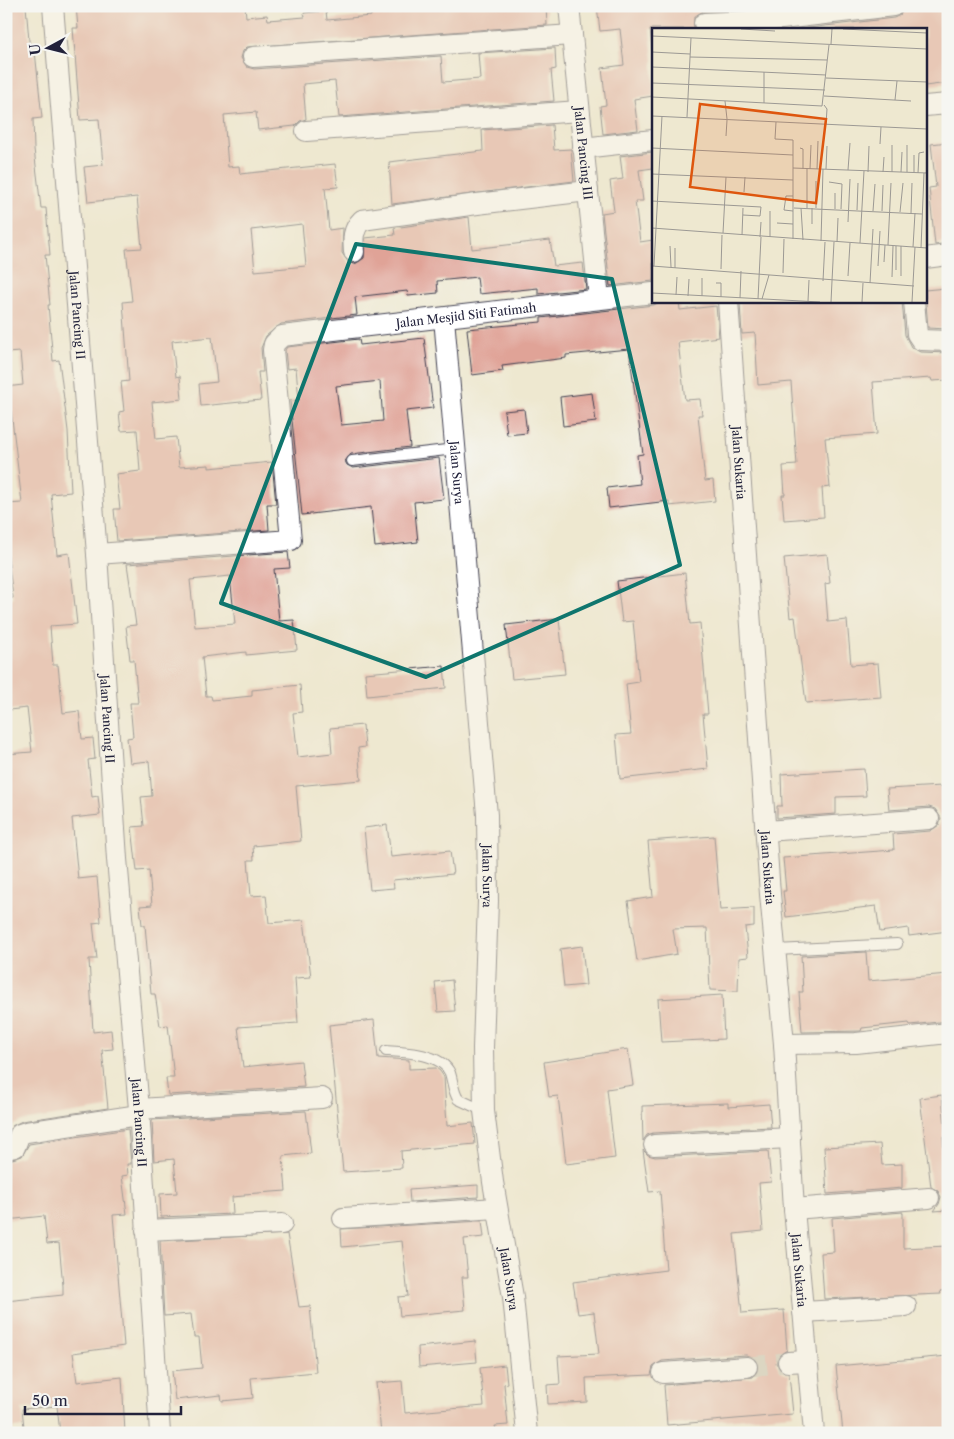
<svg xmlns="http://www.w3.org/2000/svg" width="954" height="1439" font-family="'Libre Caslon Text',serif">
<rect width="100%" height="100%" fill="#f6f6f2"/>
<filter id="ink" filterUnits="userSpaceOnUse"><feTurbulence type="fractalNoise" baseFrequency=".02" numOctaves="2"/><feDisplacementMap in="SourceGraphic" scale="10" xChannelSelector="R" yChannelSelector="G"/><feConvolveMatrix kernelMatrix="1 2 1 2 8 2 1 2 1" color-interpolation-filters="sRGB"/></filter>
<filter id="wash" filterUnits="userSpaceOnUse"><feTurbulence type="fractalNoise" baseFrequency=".0096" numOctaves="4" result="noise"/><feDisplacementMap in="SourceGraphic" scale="20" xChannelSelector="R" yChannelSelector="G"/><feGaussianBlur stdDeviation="1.12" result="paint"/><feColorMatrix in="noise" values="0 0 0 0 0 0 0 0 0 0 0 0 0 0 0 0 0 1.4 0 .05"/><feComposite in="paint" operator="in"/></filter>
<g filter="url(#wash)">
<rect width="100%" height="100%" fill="#eee8d0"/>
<g id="blocks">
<g fill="#e0a397" fill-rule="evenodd">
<path d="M6,6H26L30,52L35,51L42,118L33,119L34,149L41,208H46L50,255H45L50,305H48L53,361L59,360L68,431L71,492L51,494L57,555L69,553L77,624L50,626L53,665H58L63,713L79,711L82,739L93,738L95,759L88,760L92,797L98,796L100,815L72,818L78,879L97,877L101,922L93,923L97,959H89L93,1032L111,1030L113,1049L102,1050L108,1108L22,1121L12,1126L6,1137V1009H8L6,991V754L32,752L27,708L9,710L6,680V599L13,598L6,542V504L22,503L11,410H6V387L23,385L20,352L6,353Z"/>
<path d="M76,6H245L246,17L267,15L268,20L305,17L304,13L326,11L327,20L371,16V13L447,6H546L547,25L247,47L243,51L241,58L247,67L254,69L441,56L443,82L480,79L478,53L555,48L556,69L551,70L554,101L339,117L335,81L303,84L306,119L300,121L295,126L258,130L256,112L224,115L228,167L239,166L240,174L335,164L338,187L325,188L329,230L343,228L342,253L349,263L355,264L364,258L365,238L395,235L394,228L469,217L472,249L550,240L554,266L583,263L586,289L538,294V288L479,294L477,277L437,281L438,293L408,296L407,291L355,297L357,315L281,324L266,336L261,348L263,372H258L261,400L201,406L199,384L217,382L212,337L172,341L176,377L180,376L182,399L152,402L156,439L176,437L179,467L209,465V468L272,462L276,504H267L269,530L117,541L114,509H120L116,474L140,471L137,430L121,431L119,412L124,411L121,382L129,381L123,302L132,301L126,249L142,248L137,197L88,202L84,167L103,165L99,119L80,120L73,28H78ZM302,224L306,266L255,271L251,230Z"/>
<path d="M597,6H788L703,11L694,17V29H650L653,59V96L634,99L638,130L603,134L600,106L606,105L602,68L624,65L620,29L600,31Z"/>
<path d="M924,6H948V83L925,86V29H800L894,18L900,15L904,9Z"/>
<path d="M552,125L554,150L571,149L574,181L392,204L389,162L483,151L482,130Z"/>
<path d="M948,142V243L935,245L929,188L936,187L931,144Z"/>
<path d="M653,152V168L639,170L643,201H635L640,242L653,240V281L610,286L602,213L614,211L610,181L623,179L620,156Z"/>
<path d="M946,288L948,329L928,328L925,290Z"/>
<path d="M661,301H679L680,310L716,306L719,337L678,342L685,400L700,399L702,415H698L705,481L713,480L715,501L669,506V501L609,508L607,488L640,484L637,455L643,454L629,349L566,355V358L502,366L503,371L472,375L467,329L541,322V318L654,305Z"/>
<path d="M745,301H902L905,335L911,347L920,352L948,353V380L932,381L931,378L873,382L877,434L825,438L830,487L822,488L824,517L784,520L782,495H785L783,466L797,465L791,382L758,385L755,333L742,334L740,303Z"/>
<path d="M424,338L433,408L406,411L410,447L351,454L345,461L347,465L353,468L439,458L444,499L414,502L418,542L375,547L371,507L302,515L290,401L299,400L296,368L287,369L285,350L287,347L359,339L360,345ZM380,381L383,421L341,425L336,386Z"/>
<path d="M592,393L596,422L563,426L560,397Z"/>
<path d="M524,409L527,433L507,435L504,411Z"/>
<path d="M288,552L290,568L274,569L279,621L294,620L297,650L246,655V652L202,657L206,696H211L212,700L252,696V690L300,685L302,712L293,713L298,757L332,753L330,728L363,725L365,747L358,748L361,780L296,786L301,841L253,846L254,860H248L251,896L266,895L269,923L304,920L311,977L295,978L298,1023L238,1027L243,1067L301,1061L304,1087L168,1095L166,1078H174L168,1025L160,1026L155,994H151L145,925H142L140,906L152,905L149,870L137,871L132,827L144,826L141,797L152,796L149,761L130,763L127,738L133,737L130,703H138L134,660H130L126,626L136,625L127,564ZM230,576L235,624L195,627L190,580Z"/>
<path d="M827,554L830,583L825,584L828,622L847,620L851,665L878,663L881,697L806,703L795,617L790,618L784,558Z"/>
<path d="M685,573L690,624L700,623L708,714H703L708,769L620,779L616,735L631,734L626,684L639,682L633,621L622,622L617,581Z"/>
<path d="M559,619L565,674L512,679L506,625Z"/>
<path d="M444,666L446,688L367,696L365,673Z"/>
<path d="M864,769L866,796L836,797V814L777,818V806H782L781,774Z"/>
<path d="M942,786L945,821H948V931L909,936L908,928L880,932L876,906L786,917L783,891H786L783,858L894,850L893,834L930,831L939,825L941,818L935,809L929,807L889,810L887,789Z"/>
<path d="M387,825L391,857L450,851L453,874L393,880L394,888L370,890L364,828Z"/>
<path d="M714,836L720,910L754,908V926L745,927L748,957L739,958L738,991L710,990L707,928L673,929L677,954L637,961L628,901L653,897L648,841Z"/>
<path d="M582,946L586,985L564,987L560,949Z"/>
<path d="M866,952L868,981L948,974V1021L910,1025L909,1023L862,1028L861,1031L802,1032L799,992H803L801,956Z"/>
<path d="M452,980L455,1011L438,1012L435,982Z"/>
<path d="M722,995L724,1039L661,1042L658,999Z"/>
<path d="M374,1020L378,1058L409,1060V1069L436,1068L440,1071L444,1077L447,1126L473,1123L475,1144L401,1151L402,1168L343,1172L329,1025Z"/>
<path d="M628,1049L633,1085L607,1089L615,1158L566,1164L558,1096L549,1097L544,1062Z"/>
<path d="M942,1095L946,1137H943L947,1210L934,1211L939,1204L941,1197L938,1191L931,1187L920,1098Z"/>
<path d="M728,1103V1107L769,1104L771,1127L653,1133L647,1135L643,1141L642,1106Z"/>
<path d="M306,1111L311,1153L283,1156L286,1191L244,1194V1196L232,1197L233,1214L161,1217L160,1194L177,1193L174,1159L154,1161L152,1120Z"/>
<path d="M128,1129L131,1164H127L128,1175L122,1176L127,1214L113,1215L124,1346L73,1353L77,1382L122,1377L125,1433H60L57,1406L22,1409L24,1427L6,1429V1301L63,1295V1286L59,1243L47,1244L44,1216L6,1220V1161L22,1156L29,1144Z"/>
<path d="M880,1144L882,1165L902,1164V1188L827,1194L824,1147Z"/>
<path d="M643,1150L648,1155L655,1157L768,1151L771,1182L759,1183L763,1231L734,1234L742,1313L784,1310L787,1350L778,1356L776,1363L782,1372L789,1374L793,1414L667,1425L664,1385L753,1377L757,1373L759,1366L753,1357L746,1355L662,1361L653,1367L651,1375L586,1378L587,1402L548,1404L547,1385L560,1384L558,1356L599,1354L594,1312L578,1314L573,1282L666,1270L660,1191L649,1192Z"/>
<path d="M478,1185V1197L410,1202L409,1190Z"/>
<path d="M903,1212V1248L948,1246V1290L940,1291L941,1294L824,1299L821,1253L834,1252L832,1218Z"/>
<path d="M482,1221L484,1237L464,1239L468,1277H462L465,1310L400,1316L398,1297L408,1296L402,1241L342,1247L341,1229Z"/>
<path d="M287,1234L299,1307L310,1306L316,1372L251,1378L253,1398L222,1401L221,1395L175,1400L172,1371L202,1368L199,1337H194L191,1314L164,1316L160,1241Z"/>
<path d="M475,1341L477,1362L419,1367L418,1347Z"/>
<path d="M948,1356V1433H843L836,1366Z"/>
<path d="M505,1365L507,1383L504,1384L508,1425L495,1426L497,1433H381L376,1383L402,1381L405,1413L484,1406L480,1368Z"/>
</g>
</g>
</g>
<g filter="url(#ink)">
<use href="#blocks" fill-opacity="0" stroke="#414051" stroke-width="1"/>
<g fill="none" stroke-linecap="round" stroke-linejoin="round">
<path stroke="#c5c0b2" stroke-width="20" stroke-dasharray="20 10" stroke-linecap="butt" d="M747,1367L788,1362"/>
<g stroke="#414051" stroke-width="12">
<g id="service">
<path d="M352,461L455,449"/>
<path d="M776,950L897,944"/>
<path d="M386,1051C405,1052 441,1053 450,1073C453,1082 453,1091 458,1099L484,1111"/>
</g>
</g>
<g stroke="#414051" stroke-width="22">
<g id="minor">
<path id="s1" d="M53,6L97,554L117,859L139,1109L160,1433"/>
<path id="s2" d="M569,6L599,299"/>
<path d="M704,23L773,20L893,6"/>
<path d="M253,57L572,35"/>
<path d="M925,106L948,104"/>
<path d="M306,131L579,111"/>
<path d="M583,148L653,140"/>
<path d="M354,252C353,239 352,230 362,220L477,204L588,191"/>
<path d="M925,258L948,255"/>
<path id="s3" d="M728,301L770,894L784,1044L794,1209L814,1433"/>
<path d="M914,301L917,334L921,340L948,341"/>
<path id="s4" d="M444,318L487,815L488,901L483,1048L484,1111L493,1182L513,1297L527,1433"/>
<path id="s5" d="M97,554L291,540L273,350L274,344L282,336L653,293"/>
<path d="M766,831L929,819"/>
<path d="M784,1044L856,1043L948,1033"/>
<path d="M139,1109L322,1098"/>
<path d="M654,1145L790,1138"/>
<path d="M6,1149L15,1147L20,1134L26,1132L139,1115"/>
<path d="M794,1209L929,1198"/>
<path d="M343,1218L497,1208"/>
<path d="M146,1230L282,1224"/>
<path d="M803,1312L906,1306"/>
<path d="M788,1362L807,1361"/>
<path d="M663,1373L747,1367"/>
</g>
</g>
<use href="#service" stroke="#fff" stroke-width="10"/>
<use href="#minor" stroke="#fff" stroke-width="20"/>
</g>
</g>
<path d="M0 0H954V1439H0ZM356,244L612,279L680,565L426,677L221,603Z" fill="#eee8d0" fill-opacity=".55" fill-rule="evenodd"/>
<path fill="none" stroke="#0f766e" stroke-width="4" stroke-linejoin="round" d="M356,244L612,279L680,565L426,677L221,603Z"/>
<g text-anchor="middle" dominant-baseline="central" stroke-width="4" stroke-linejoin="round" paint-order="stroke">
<g font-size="12" fill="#22223b" stroke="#f6f6f2">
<text stroke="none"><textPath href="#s2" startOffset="148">Jalan Pancing III</textPath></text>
<text stroke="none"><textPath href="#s5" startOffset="588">Jalan Mesjid Siti Fatimah</textPath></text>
<text stroke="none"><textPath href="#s1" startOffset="310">Jalan Pancing II</textPath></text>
<text stroke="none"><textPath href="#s3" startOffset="162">Jalan Sukaria</textPath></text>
<text stroke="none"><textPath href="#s4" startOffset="155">Jalan Surya</textPath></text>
<text stroke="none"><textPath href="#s1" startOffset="715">Jalan Pancing II</textPath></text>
<text stroke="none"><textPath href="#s3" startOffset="568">Jalan Sukaria</textPath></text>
<text stroke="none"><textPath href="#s4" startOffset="560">Jalan Surya</textPath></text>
<text stroke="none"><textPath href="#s1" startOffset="1120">Jalan Pancing II</textPath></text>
<text stroke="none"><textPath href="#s3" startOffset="972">Jalan Sukaria</textPath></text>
<text stroke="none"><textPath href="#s4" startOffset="965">Jalan Surya</textPath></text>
</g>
</g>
<g transform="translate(652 28)">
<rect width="275" height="275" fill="#eee8d0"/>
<path fill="none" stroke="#9c9994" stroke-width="1" d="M89,1L123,3M191,1L275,5M0,8L275,21M179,16L180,1M0,24L38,26M38,29L175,32M0,39L174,47M174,50L275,54M0,55L173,62M172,68L259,73M0,69L170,78L177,17M243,72L245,53M73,73L75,91M112,75V44M172,77L175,81L174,96M0,88L275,101M35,89L39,10M124,94L123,111L141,112V211M74,108L75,92M228,116L229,99M0,120L141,127M148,120L151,121V141M141,140L275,145M155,141V180M158,141L159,117M165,141L166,113M174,141L175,118M196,142L198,115M216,144L217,118M231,144L232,129M240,144V117M249,144L250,124M255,144V117M262,144V127M266,145L267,125L272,124M0,146L141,152M177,154L190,156L189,181M92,164L93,149M141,168H134L132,182L141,183M0,173L109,179L108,188L91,187M142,180L270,186M149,180L151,212M160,180V196M164,180V153M183,181V165M205,182L206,155M221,183L223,156M230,183L231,157M248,184L251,155M259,185L260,155M196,194L198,151M125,195L141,196M0,200L275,220M71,205L74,149M90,207L91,180M108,209L109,194M118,209V183M169,213L171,141M185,214L186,190M208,215L212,143M236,217L239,155M18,218L19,239M249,218V248M261,219L263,185M23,220V240M269,220L272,145M232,234L233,217M0,238L262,258M2,238L10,88M226,238L228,203M69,241L70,207M244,242V218M131,245L132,211M196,248L198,215M240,249L241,218M171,253L173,214M180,253L182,214M64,255H69V269M218,255L221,201M0,265L168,274M24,267L25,249M36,268L37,251M50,268V250M88,270L89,243M106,271L109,209M110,271L117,247M156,273L157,252M179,274L180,253M210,274L211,255M260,274L263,219"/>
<path fill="#de560e" fill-opacity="0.15" stroke="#de560e" stroke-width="2.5" d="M48,76L174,91L164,175L38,159Z"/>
<rect width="275" height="275" fill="none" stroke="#22223b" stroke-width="2.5"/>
</g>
<rect width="954" height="1439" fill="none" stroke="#f6f6f2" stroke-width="25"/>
<g transform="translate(48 48) rotate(263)" stroke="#f6f6f2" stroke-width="4" paint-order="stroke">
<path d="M0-4L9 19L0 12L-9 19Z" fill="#22223b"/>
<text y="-8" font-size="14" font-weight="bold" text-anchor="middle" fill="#22223b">U</text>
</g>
<path d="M25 1406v8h156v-8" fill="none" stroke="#22223b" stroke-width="2.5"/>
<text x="32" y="1406" font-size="15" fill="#22223b" stroke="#f6f6f2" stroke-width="4" paint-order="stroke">50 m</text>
</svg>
